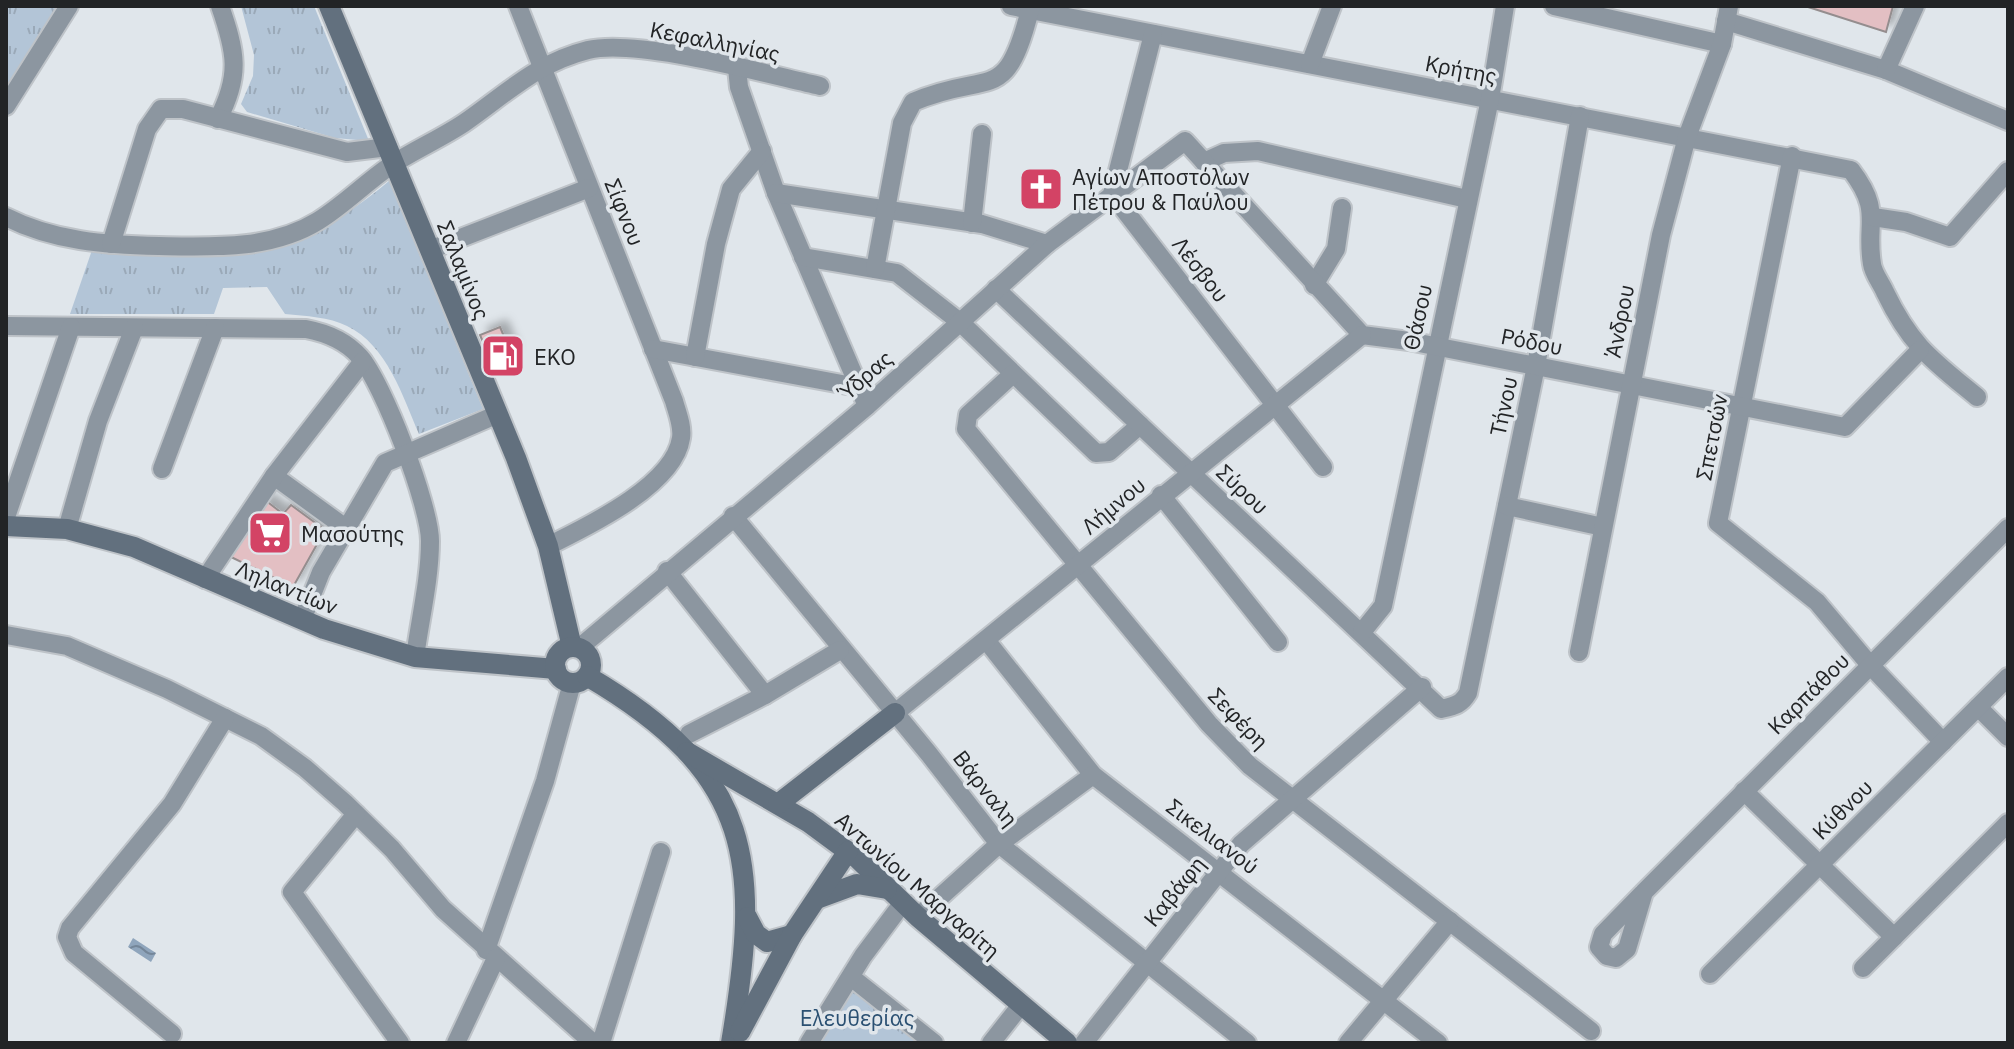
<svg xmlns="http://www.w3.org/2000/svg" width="2014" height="1049" font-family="'IBM Plex Sans',sans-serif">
<defs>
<pattern id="grass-tufts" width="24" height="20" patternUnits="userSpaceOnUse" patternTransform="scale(2)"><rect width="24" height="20" fill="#b3c5d7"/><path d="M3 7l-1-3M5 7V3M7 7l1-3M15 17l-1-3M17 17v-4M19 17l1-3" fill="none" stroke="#9aa9b8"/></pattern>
<pattern id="water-waves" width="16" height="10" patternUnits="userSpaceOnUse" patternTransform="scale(2)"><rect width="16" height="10" fill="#8fa5bc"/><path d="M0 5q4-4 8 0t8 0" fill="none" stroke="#748699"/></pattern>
<filter id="shadow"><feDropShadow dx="7" dy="-7" stdDeviation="4" flood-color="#0004"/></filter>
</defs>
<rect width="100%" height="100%" fill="#e0e6eb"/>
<g fill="url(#grass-tufts)">
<path d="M6,6H62L6,92Z"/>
<path d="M241,6H314L369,141L335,138L247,112L241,104L253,76L254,55Z"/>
<path d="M389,181L483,409L419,434C403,397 387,345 347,326C329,317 306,316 285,314L267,287L223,288L214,314H70L92,250C212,262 292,264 389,181Z"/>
<path d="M851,977L934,1043H809Z"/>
</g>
<path fill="#b3c5d7" d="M864,1004L913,1043H834Z"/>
<path fill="url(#water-waves)" d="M133,938L156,953L151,962L128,947Z"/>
<g fill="#e3bfc3" stroke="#948d8e" stroke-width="2" filter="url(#shadow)">
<path d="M1805,6H1893L1886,32Z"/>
<path d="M500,327L511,353L491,361L480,335Z"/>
<path d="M265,500L283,514L291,505L325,530L293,587L231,557Z"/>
</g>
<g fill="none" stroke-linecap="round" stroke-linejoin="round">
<g stroke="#bec3c8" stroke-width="22">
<g id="street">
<path d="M518,6L674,401C677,412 683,426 681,438C674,486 586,527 548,546"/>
<path d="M1011,6L1851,170C1883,212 1865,222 1872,264C1873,273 1881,283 1885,292C1911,346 1932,360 1977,397"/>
<path d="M1554,6L1722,44"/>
<path d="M1726,21L1886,70L2008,121"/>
<path d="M1153,34L1112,194L1323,467"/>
<path d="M1310,64L1332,6"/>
<path d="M737,68L739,87L776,193L867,406"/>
<path d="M1886,70L1915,6"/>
<path d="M6,106L69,6"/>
<path d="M218,119C241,75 236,52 220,6"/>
<path d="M1792,156L1718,523L1817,602L1870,665L1943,742"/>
<path d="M1204,162L1224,153L1258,151L1467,199"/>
<path d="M776,193L982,224L1047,244"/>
<path d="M6,217C53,241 106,245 159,246C212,247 271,250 318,221C344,205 365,183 390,166C414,150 440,139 464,123C506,94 536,63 588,50C637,38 766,74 820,86"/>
<path d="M1873,217L1906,222L1950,237L2008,171"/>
<path d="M972,223L982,134"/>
<path d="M111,244L147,129L161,109H183L347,152L388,147"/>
<path d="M430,250L589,188"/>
<path d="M803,257L897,273L960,322L1096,453L1109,452L1140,425"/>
<path d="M875,269L902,123L913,102C992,68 1005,109 1031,6"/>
<path d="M1314,285L1336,249L1342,208"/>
<path d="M996,289L1441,709C1454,706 1461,705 1468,693L1536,366L1580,116"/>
<path d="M6,326L306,329C327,333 346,341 360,357C383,383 430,506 430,541C430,579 420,619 415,657"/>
<path d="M653,349L858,387"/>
<path d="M695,357L716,244L731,189L762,151"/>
<path d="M1013,374L968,415L966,429L1209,724L1250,766L1591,1031"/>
<path d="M162,469L215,328"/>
<path d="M274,476L347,529"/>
<path d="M1161,495L1278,642"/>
<path d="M1507,506L1603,527"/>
<path d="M733,516L929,754L999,844L1247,1043"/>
<path d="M6,517L71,327"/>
<path d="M67,529L98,421L134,328"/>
<path d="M667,571L765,695"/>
<path d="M205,579L274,476L363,361"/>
<path d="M302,620L321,572L385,463L498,414"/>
<path d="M1362,632L1383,606L1490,99L1505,6"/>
<path d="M6,635L67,646L167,689L261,736L305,768L345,803L392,849L443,909L593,1043"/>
<path d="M986,640L1093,775L1438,1043"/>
<path d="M579,648L867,406L1047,244L1185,141L1362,335L1409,341L1845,427L1920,350"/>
<path d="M1579,652L1661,235L1687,137L1722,44L1729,6"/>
<path d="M1978,707L2008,737"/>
<path d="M895,713L1362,335"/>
<path d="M689,734L765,695L840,650"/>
<path d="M1744,791L1894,937"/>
<path d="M356,814L292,892L400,1043"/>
<path d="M1644,892L1627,949L1616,958L1607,956L1599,947L1603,934L1644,892L2008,528"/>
<path d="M918,917L999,844L1093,775"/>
<path d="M486,950L545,781L572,683"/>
<path d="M1863,968L2008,823"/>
<path d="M1710,974L2008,677"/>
<path d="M851,977L934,1043"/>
<path d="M172,1034L74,953L67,937L70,928L172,804L225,718"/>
<path d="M456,1043L496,958"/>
<path d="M601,1043L661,852"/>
<path d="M809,1043L863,956L902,904"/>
<path d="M991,1043L1021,1005"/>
<path d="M1084,1043L1241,844L1422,687"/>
<path d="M1348,1043L1450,921"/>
</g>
</g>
<g stroke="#bec3c8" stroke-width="24">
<g id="secondary">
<path d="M329,6L516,458L548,546L572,647"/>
<path d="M6,526L67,529L134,547L324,629L415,657L556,669"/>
<circle cx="573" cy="665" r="18"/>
<path d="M587,676C756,775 761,864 731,1043"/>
<path d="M687,752L808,822L858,859L918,917L1067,1043"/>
<path d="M778,804L895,713"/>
<path d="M819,898L857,884L887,889"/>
<path d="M747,917L756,934L767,942L792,935"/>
<path d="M740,1032L792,935L848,851"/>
</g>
</g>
<use href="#street" stroke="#8c96a0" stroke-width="18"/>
<use href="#secondary" stroke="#62707e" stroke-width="20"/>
</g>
<defs>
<g id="church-square" transform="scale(2.3)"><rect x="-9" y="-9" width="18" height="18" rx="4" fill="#d34365" stroke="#e0e6eb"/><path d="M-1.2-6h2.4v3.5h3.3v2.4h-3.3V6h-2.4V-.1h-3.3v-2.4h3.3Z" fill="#fff"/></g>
<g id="fuel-square" transform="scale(2.3)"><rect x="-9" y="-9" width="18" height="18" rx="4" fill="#d34365" stroke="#e0e6eb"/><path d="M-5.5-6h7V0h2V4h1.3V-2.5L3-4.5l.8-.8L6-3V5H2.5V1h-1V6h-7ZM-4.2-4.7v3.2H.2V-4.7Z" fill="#fff"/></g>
<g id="supermarket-square" transform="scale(2.3)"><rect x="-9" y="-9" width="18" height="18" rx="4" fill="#d34365" stroke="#e0e6eb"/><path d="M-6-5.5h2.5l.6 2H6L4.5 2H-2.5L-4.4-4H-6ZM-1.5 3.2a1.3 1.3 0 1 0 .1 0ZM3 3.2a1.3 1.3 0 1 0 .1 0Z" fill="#fff"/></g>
</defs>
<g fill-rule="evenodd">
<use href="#church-square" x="1041" y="189"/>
<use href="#fuel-square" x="503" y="356"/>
<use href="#supermarket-square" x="270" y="533"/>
</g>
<g text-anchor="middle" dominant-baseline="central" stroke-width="7" stroke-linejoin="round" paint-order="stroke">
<g font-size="22" fill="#222426" stroke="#e0e6eb">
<text transform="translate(715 41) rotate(11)">Κεφαλληνίας</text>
<text transform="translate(1461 69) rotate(11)">Κρήτης</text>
<text transform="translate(625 212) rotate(68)">Σίφνου</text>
<text transform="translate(1201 269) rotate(52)">Λέσβου</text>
<text transform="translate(464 270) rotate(68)">Σαλαμίνος</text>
<text transform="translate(1417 317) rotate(-78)">Θάσου</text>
<text transform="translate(1619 321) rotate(-79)">Άνδρου</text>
<text transform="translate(1532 341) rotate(11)">Ρόδου</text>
<text transform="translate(865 375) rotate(-41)">Ύδρας</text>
<text transform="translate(1503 406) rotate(-78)">Τήνου</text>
<text transform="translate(1711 437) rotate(-79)">Σπετσών</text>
<text transform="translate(1243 489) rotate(43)">Σύρου</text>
<text transform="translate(1113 505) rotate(-40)">Λήμνου</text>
<text transform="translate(287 587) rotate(22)">Ληλαντίων</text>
<text transform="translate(1808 693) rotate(-45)">Καρπάθου</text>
<text transform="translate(1239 718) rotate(46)">Σεφέρη</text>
<text transform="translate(986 788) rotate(52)">Βάρναλη</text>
<text transform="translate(1842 809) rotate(-45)">Κύθνου</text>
<text transform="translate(1213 836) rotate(37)">Σικελιανού</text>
<text transform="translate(918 885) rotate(41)">Αντωνίου Μαργαρίτη</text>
<text transform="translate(1174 891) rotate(-51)">Καβάφη</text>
</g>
<g font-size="22" fill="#222426" stroke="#e0e6eb" text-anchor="start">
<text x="1072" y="176">Αγίων Αποστόλων<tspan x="1072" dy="25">Πέτρου &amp; Παύλου</tspan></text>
<text x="534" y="356">EKO</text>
<text x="301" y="533">Μασούτης</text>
</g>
<g font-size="22" fill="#2a5072" stroke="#e0e6eb">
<text x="857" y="1017">Ελευθερίας</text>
</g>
</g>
<rect width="2014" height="1049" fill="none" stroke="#222426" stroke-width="16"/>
</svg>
